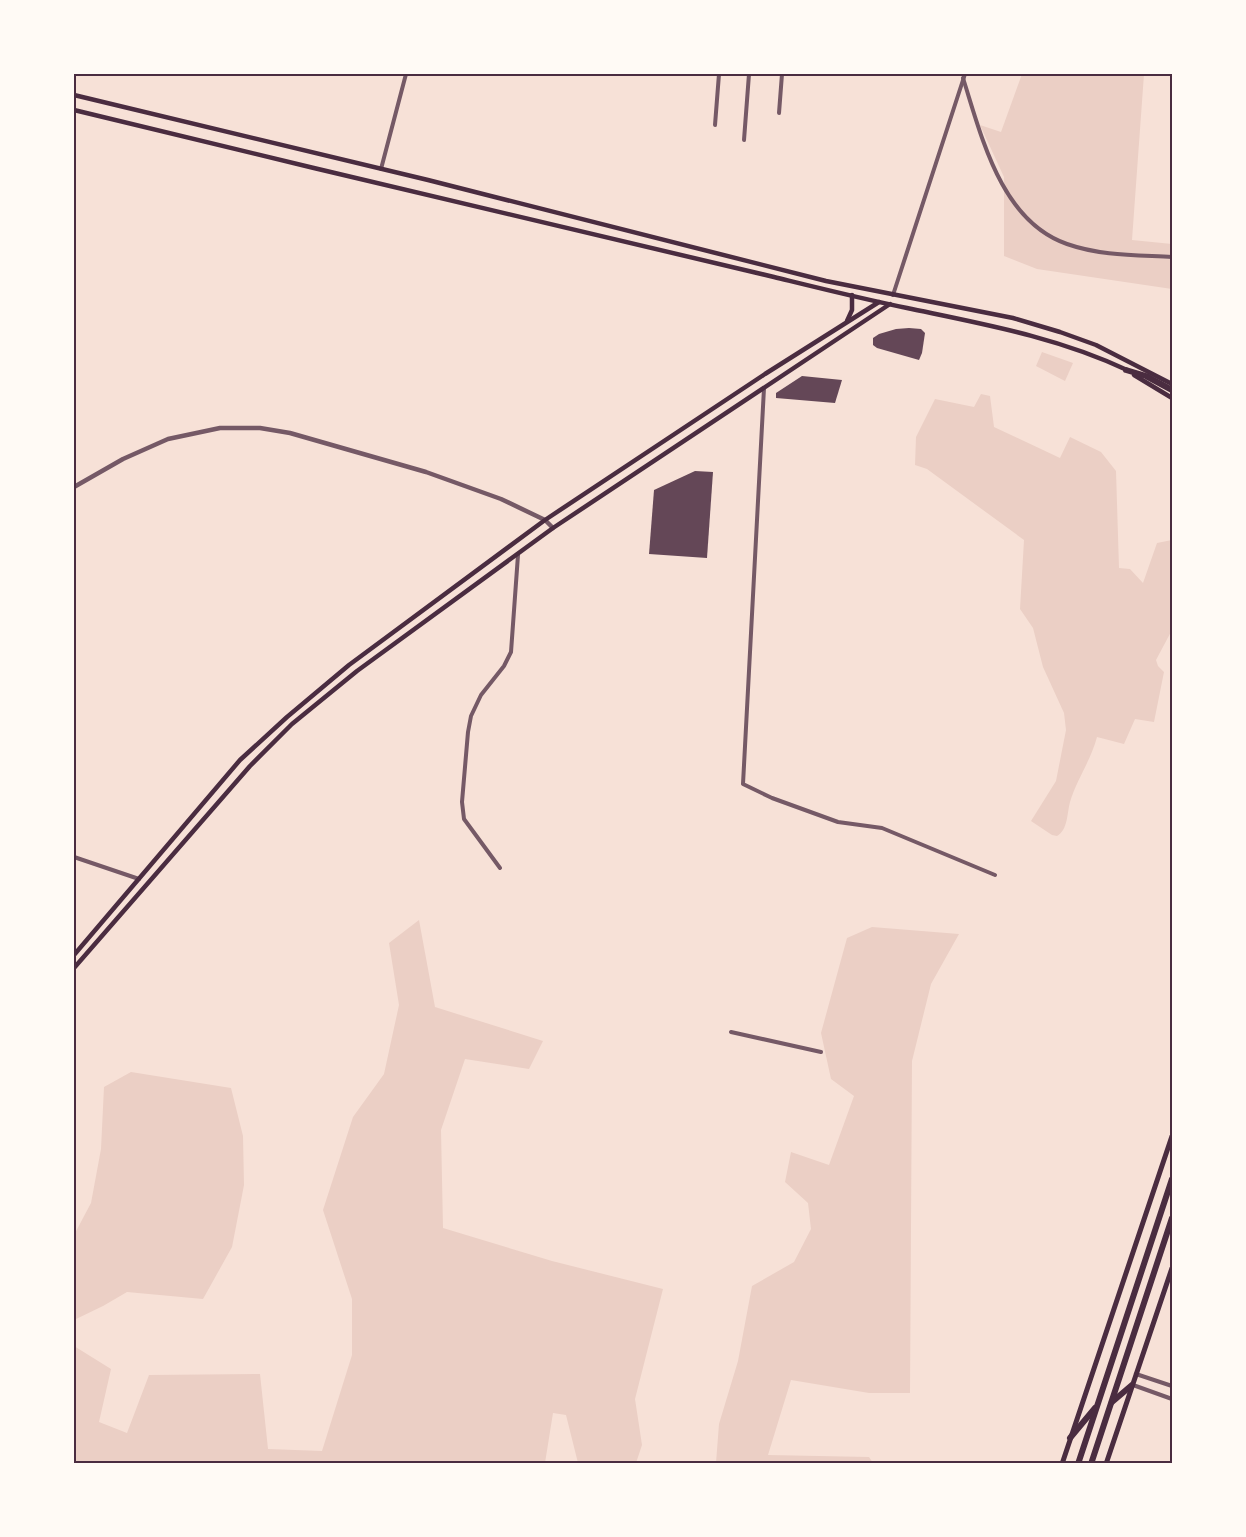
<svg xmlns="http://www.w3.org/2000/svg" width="1246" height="1537" font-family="'Space Grotesk',sans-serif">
<rect width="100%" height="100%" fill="#f7e1d7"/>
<g fill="#ebcfc5">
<path d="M1022,74H1144L1132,240L1172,244V289L1037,269L1004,256V177L980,125L1001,132Z"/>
<path d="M1042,352L1073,363L1065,381L1036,366Z"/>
<path d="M981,394L990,396L994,427L1060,458L1070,437L1101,452L1116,471L1119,568L1130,569L1143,583L1157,543L1172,540V630L1156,660L1158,666L1164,672L1154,722L1135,719L1124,744L1097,737C1091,760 1077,779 1070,802C1067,813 1068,830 1057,836L1052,835L1031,821L1056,781L1066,730L1064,713L1043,667L1033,628L1020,609L1024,540L927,469L915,465L916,437L935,399L974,407Z"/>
<path d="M419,920L435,1007L543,1041L529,1069L465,1059L441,1130L443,1228L552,1261L663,1289L635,1399L642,1445L636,1463H578L566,1415L553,1413L545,1463H74V1346L111,1369L99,1422L127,1433L149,1375L260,1374L268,1449L322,1451L352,1355V1299L323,1210L353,1117L384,1074L399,1005L389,943Z"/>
<path d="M872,927L959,934L931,984L912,1061L910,1393H869L791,1380L768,1455L869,1457L873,1463H716L719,1424L738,1361L752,1286L794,1262L811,1229L808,1203L785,1182L791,1152L829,1165L854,1096L831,1079L821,1033L847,938Z"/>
<path d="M131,1072L231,1088L243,1136L244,1185L232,1247L203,1299L127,1292L103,1306L74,1320V1235L91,1203L101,1149L104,1087Z"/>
</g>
<g fill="#644757">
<path d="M909,328L921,329L925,333L922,353L919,360L877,348L873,345V338L879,334L896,329Z"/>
<path d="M802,376L842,380L835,403L776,398V393Z"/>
<path d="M695,471L713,472L707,558L649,554L654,490Z"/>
</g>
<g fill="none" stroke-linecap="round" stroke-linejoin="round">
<g stroke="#755966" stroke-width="4">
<path d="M963,78C982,138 1001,221 1067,244C1101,256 1137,255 1172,257"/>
<path d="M779,113L782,74"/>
<path d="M715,125L719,74"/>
<path d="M744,140L749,74"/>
<path d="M381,169L406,74"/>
<path d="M893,295L965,74"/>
<path d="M764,388L743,784L772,798L838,822L882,828L995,875"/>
<path d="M74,857L139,879"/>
<path d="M500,868L464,819L462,802L468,732L471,716L481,695L504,666L511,652L518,555"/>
<path d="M731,1032L821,1052"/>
<path d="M1136,1374L1172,1386"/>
<path d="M1133,1385L1172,1399"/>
</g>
<path stroke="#755966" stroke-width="4.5" d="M74,487L123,459L168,439L220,428H260L290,433L426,472L501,499L545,520L553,528"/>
<g stroke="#4a2c40" stroke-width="4.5">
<path d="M74,95L428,180L826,281L1013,318L1060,332L1096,345L1172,384"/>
<path d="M74,110C307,167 541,222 774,277C819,288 863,299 907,308C983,324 1057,337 1127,370"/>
<path d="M847,321L852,310V295"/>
<path d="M1134,375L1172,398"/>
<path d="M74,955L240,760L287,717L349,665L545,520L765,374L879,302"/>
<path d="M74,968L250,766L292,724L357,671L553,528L890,304"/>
</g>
<g stroke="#4a2c40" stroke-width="5">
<path d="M1062,1464L1172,1136"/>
<path d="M1106,1464L1172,1268"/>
</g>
<g stroke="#4a2c40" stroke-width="6">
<path d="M1126,370L1146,376L1172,390"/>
<path d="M1112,1402L1132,1385"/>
<path d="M1070,1438L1095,1408"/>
<path d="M1078,1464L1172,1179"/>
<path d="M1091,1464L1172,1218"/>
</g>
</g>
<rect width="1246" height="1537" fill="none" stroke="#fffaf5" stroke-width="150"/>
<rect x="75" y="75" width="1096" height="1387" fill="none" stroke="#4a2c40" stroke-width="2"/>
</svg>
